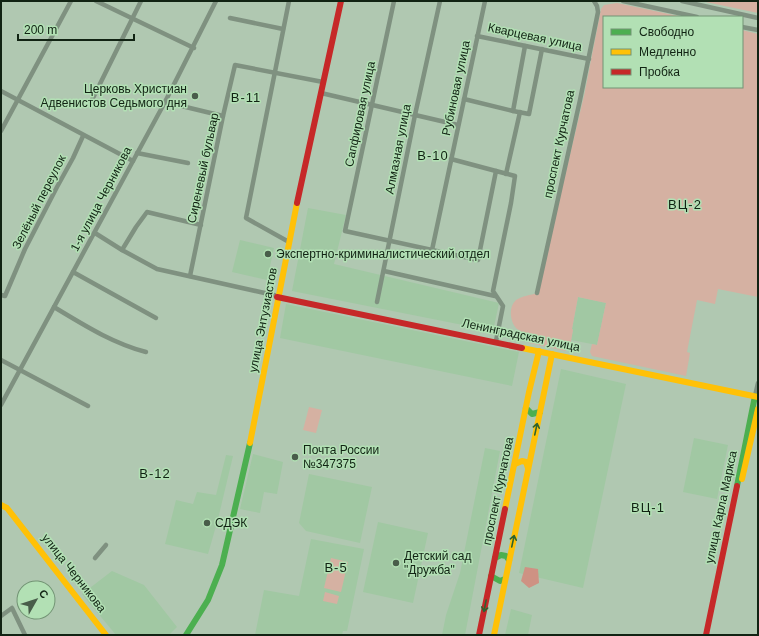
<svg xmlns="http://www.w3.org/2000/svg" width="759" height="636" font-family="Arial,sans-serif">
<rect width="100%" height="100%" fill="#b0c8b1"/>
<g fill="#a1c8a3">
<path d="M308,208L346,215L334,264L499,303L493,331L292,291Z"/>
<path d="M240,240L274,248L267,280L232,272Z"/>
<path d="M578,297L606,303L597,345L571,340L573,330L572,329Z"/>
<path d="M286,304L519,352L512,386L280,338Z"/>
<path d="M561,369L626,384L583,588L519,573Z"/>
<path d="M694,438L728,445L717,499L683,492Z"/>
<path d="M485,448L500,451L465,635H442L446,615L460,573Z"/>
<path d="M253,454L283,462L277,494L264,492L260,513L240,509Z"/>
<path d="M226,455L233,456L218,519L208,554L165,544L176,500L193,504L197,492L216,495Z"/>
<path d="M309,474L372,487L360,543L306,531L299,523Z"/>
<path d="M378,522L428,533L413,603L363,592Z"/>
<path d="M311,539L364,549L347,631H343L342,635H255L264,590L299,596Z"/>
<path d="M112,571L144,585L177,627L169,635H116L82,594Z"/>
<path d="M511,609L532,615L528,635H505Z"/>
</g>
<g fill="#d5b1a2">
<path d="M701,1H758V13Z"/>
<path d="M617,3L683,17H604V87H742V30L758,34V297L718,289L715,304L697,300L687,352L690,353L686,376L592,356L590,352L592,344L597,345L606,303L578,297L572,329L573,330L570,347L565,351L529,343C527,340 525,335 522,332C521,331 519,330 517,329C510,322 508,307 516,300C522,296 531,295 537,293L584,96L601,9L604,5Z"/>
<path d="M309,407L322,410L316,433L303,430Z"/>
<path d="M331,558L348,562L341,592L324,588Z"/>
<path d="M325,592L339,596L337,604L323,601Z"/>
</g>
<path fill="#ce9283" d="M525,567L538,569L539,583L529,588L521,581Z"/>
<g fill="none" stroke-linecap="round" stroke-linejoin="round">
<g stroke="#7f9180" stroke-width="4.5">
<path d="M96,1L194,48"/>
<path d="M394,1L345,231L478,260L496,171L515,176L511,203L493,291L503,306L496,341"/>
<path d="M623,1L697,17"/>
<path d="M682,1L758,18"/>
<path d="M230,18L283,29"/>
<path d="M742,27L758,30"/>
<path d="M477,36L589,59"/>
<path d="M1,91L133,161"/>
<path d="M321,93L458,125"/>
<path d="M464,99L513,111L525,46"/>
<path d="M91,102L141,1"/>
<path d="M165,102L223,116"/>
<path d="M513,111L529,114L542,49"/>
<path d="M1,131L71,1"/>
<path d="M137,153L188,163"/>
<path d="M451,159L496,171"/>
<path d="M506,174L520,112"/>
<path d="M95,233L122,250L157,269L278,296"/>
<path d="M289,242L246,218L289,1"/>
<path d="M122,250L136,227L147,212L201,225"/>
<path d="M432,250L485,1"/>
<path d="M384,271L495,296"/>
<path d="M73,272L156,318"/>
<path d="M190,276L223,116L235,65L323,82"/>
<path d="M537,293L580,100L598,12L597,6L594,1"/>
<path d="M1,295L5,296L25,249L57,187L73,158L83,136"/>
<path d="M377,302L415,115L440,1"/>
<path d="M54,307C84,325 112,343 146,352"/>
<path d="M1,360L88,406"/>
<path d="M755,396L758,383"/>
<path d="M1,405L133,161L165,102L216,1"/>
<path d="M95,558L106,545"/>
<path d="M1,616L12,608L25,635"/>
</g>
<g stroke="#4caf50" stroke-width="6">
<path d="M526,408L532,414L540,412"/>
<path d="M737,486L755,396"/>
<path d="M495,558L501,555L506,556L509,560"/>
<path d="M491,576L500,581L505,579"/>
<path d="M186,635L208,600L222,565L250,443"/>
</g>
<g stroke="#ffc107" stroke-width="6">
<path d="M522,348L758,397"/>
<path d="M250,443L297,203"/>
<path d="M515,464L522,461L526,462L528,468"/>
<path d="M742,479L758,409"/>
<path d="M1,505L7,508L106,635"/>
<path d="M505,509L529,392L539,351"/>
<path d="M494,635L552,354"/>
</g>
<g stroke="#c62828" stroke-width="6">
<path d="M297,203L341,1"/>
<path d="M277,297L522,348"/>
<path d="M479,635L505,509"/>
<path d="M706,635L737,486"/>
</g>
</g>
<defs><path id="oneway-shaft" d="M-6 0H5M1.5-3L5.5 0L1.5 3" fill="none" stroke-width="1.6" stroke-linecap="round" stroke-linejoin="round"/></defs>
<g stroke="#2c622e">
<use href="#oneway-shaft" transform="translate(536 429) rotate(-78)"/>
<use href="#oneway-shaft" transform="translate(513 541) rotate(-78)"/>
<use href="#oneway-shaft" transform="translate(485 606) rotate(101)"/>
</g>
<g fill="#495d4a" stroke="#b2e0b4" stroke-width="1.5">
<circle cx="195" cy="96" r="4"/>
<circle cx="268" cy="254" r="4"/>
<circle cx="295" cy="457" r="4"/>
<circle cx="207" cy="523" r="4"/>
<circle cx="396" cy="563" r="4"/>
</g>
<g text-anchor="middle" dominant-baseline="central" stroke-width="3" stroke-linejoin="round" paint-order="stroke">
<g font-size="12" fill="#112313" stroke="#b2e0b4">
<text transform="translate(535 37) rotate(12)">Кварцевая улица</text>
<text transform="translate(456 88) rotate(-78)">Рубиновая улица</text>
<text transform="translate(360 114) rotate(-78)">Сапфировая улица</text>
<text transform="translate(559 144) rotate(-78)">проспект Курчатова</text>
<text transform="translate(398 149) rotate(-79)">Алмазная улица</text>
<text transform="translate(203 168) rotate(-78)">Сиреневый бульвар</text>
<text transform="translate(101 199) rotate(-62)">1-я улица Черникова</text>
<text transform="translate(39 202) rotate(-63)">Зелёный переулок</text>
<text transform="translate(263 320) rotate(-79)">улица Энтузиастов</text>
<text transform="translate(521 335) rotate(12)">Ленинградская улица</text>
<text transform="translate(498 491) rotate(-78)">проспект Курчатова</text>
<text transform="translate(721 507) rotate(-78)">улица Карла Маркса</text>
<text transform="translate(74 573) rotate(52)">улица Черникова</text>
</g>
<g font-size="12" fill="#112313" stroke="#b2e0b4" text-anchor="start">
<text x="187" y="89" text-anchor="end">Церковь Христиан<tspan x="187" dy="14">Адвенистов Седьмого дня</tspan></text>
<text x="276" y="254">Экспертно-криминалистический отдел</text>
<text x="303" y="450">Почта России<tspan x="303" dy="14">№347375</tspan></text>
<text x="215" y="523">СДЭК</text>
<text x="404" y="556">Детский сад<tspan x="404" dy="14">"Дружба"</tspan></text>
</g>
<g font-size="13" letter-spacing="1" fill="#112313" stroke="#b2e0b4">
<text x="246" y="97">В-11</text>
<text x="433" y="155">В-10</text>
<text x="685" y="204">ВЦ-2</text>
<text x="155" y="473">В-12</text>
<text x="648" y="507">ВЦ-1</text>
<text x="336" y="567">В-5</text>
</g>
</g>
<rect width="759" height="636" fill="none" stroke="#112313" stroke-width="4"/>
<rect x="603" y="16" width="140" height="72" fill="#b2e0b4" stroke="#729474"/>
<rect x="611" y="29" width="20" height="6" fill="#4caf50" stroke="#729474"/>
<text x="639" y="36" font-size="12" fill="#112313">Свободно</text>
<rect x="611" y="49" width="20" height="6" fill="#ffc107" stroke="#729474"/>
<text x="639" y="56" font-size="12" fill="#112313">Медленно</text>
<rect x="611" y="69" width="20" height="6" fill="#c62828" stroke="#729474"/>
<text x="639" y="76" font-size="12" fill="#112313">Пробка</text>
<g transform="translate(36 600) rotate(51)"><circle r="19" fill="#b2e0b4" stroke="#729474"/>
<path d="M0-3L7 15L0 10L-7 15Z" fill="#495d4a"/>
<text y="-6" font-size="11" font-weight="bold" text-anchor="middle" fill="#112313">С</text>
</g>
<path d="M18 34v6h116v-6" fill="none" stroke="#112313" stroke-width="2"/>
<text x="24" y="34" font-size="12" fill="#112313" stroke="#b2e0b4" stroke-width="3" paint-order="stroke">200 m</text>
</svg>
